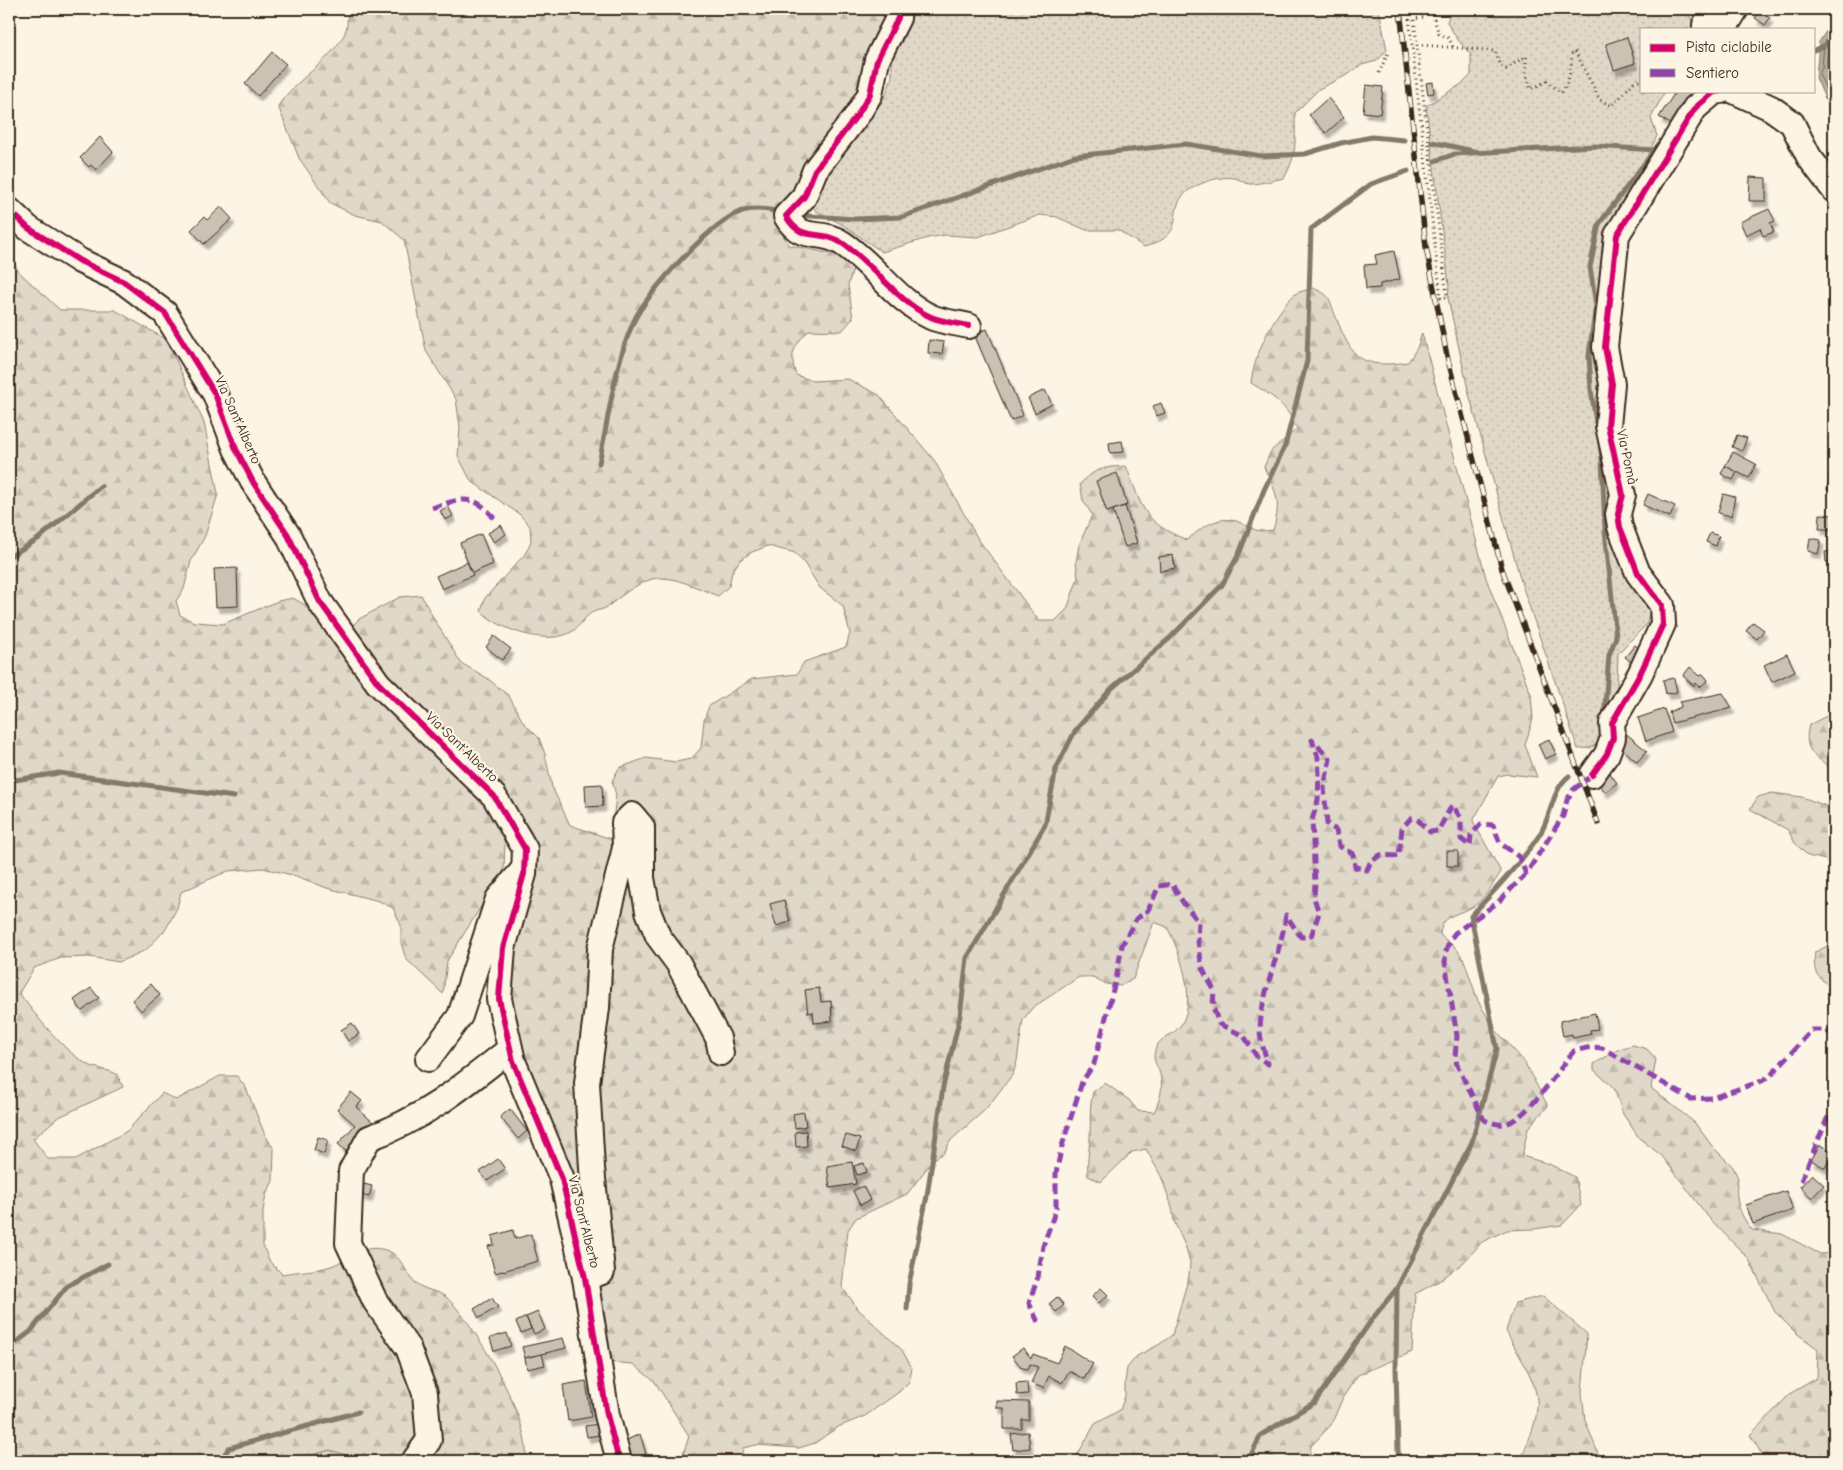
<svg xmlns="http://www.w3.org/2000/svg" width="1843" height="1470" font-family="'Comic Neue',sans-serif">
<defs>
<pattern id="grass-dots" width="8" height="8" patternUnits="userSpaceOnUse" patternTransform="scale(1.25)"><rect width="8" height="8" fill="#e0d8c8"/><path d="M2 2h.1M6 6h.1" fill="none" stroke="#c1baab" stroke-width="1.8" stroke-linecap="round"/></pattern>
<pattern id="forest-firs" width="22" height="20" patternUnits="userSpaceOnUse" patternTransform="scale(1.25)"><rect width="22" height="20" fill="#e0d8c8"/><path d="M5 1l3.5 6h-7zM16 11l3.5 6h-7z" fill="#c1baab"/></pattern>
<filter id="shadow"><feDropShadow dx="3" dy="5.5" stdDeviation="1" flood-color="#0004"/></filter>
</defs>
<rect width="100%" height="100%" fill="#fcf5e5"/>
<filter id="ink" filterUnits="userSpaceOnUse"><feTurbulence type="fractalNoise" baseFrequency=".02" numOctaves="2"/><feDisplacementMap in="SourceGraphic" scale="10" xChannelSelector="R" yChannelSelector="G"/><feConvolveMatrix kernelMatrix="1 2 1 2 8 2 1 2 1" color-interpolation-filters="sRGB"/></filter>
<g filter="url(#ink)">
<g fill="url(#grass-dots)" stroke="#8e8173">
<path d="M911,9H1379L1387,50L1377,61L1361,65L1349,74L1319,89L1295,113C1295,138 1298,155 1284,178C1274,180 1263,183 1253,184C1247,185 1241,180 1235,178C1220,176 1204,181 1191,189C1161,208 1194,233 1144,247L1118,230H1086L1057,217L1040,215L978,237L945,235L928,238L882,252L843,225L816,211L810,202L821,173L866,125L885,97L892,77V56L904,38Z"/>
<path d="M1451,9H1694L1690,15L1694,29H1642V91H1665L1651,118L1657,136L1608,237L1600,272L1595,332L1602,439L1651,604L1647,624L1618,653L1617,685L1603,721L1599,743L1590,748L1578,749L1522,585L1469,394L1448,298L1449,285L1426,106L1463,83L1471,75V55L1457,39L1447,22Z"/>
<path d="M330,1450L364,1461H291Z"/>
</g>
<g fill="url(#forest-firs)" stroke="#8e8173">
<path d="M348,9H885L882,24L869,49L859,77L853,109L818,150L780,211L776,224L789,245L837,255L853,269L848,285L853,318L842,331L809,330C793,347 789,353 796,375L813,381L848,379L879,395L934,460L978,539L1039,621H1055L1067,609L1078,578L1076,562L1079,545L1092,515L1083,500L1080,484C1095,468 1105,467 1126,466C1143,508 1142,522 1187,540C1204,526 1221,512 1243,524C1257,531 1257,532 1273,530C1282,500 1276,493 1264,467L1271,451L1297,429C1286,404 1274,397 1251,383C1254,355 1274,313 1295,294C1300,291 1308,290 1313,288C1317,290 1324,292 1327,296C1331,300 1333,311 1336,317C1352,359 1361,369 1408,362L1417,348L1422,333L1486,578L1531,694L1533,719L1525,745L1537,777L1508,774L1498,776L1473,821L1501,872C1494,882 1486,897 1477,904C1463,915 1441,912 1440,935L1456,948L1464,960L1478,1001L1494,1028L1523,1060L1548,1106L1528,1128L1522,1156L1549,1164L1575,1177L1581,1205L1562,1225L1534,1229L1507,1230L1482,1242L1463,1263L1439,1281L1415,1294L1412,1352L1358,1375L1343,1397L1331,1425L1311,1446L1309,1461H1074L1095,1424L1120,1410L1125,1396V1382L1127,1368L1137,1356L1160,1344L1172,1335L1189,1276L1190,1262L1186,1248L1174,1221L1172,1207L1161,1176L1146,1149L1132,1152L1101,1182L1088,1176C1087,1166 1088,1159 1089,1148C1092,1129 1088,1111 1093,1092L1105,1083L1129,1100L1138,1111L1154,1112C1161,1098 1164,1086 1159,1071C1158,1067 1154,1062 1154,1057C1155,1035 1174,1038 1182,1023C1197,999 1179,949 1167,927L1154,922L1133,979L1120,986L1106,984L1093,977H1079L1032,1008L1023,1020L1017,1061L1013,1074L985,1110L951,1140L944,1153L934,1159L907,1194L856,1218L848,1230L842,1287L859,1310L902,1350L912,1368L909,1382L899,1392L865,1416L838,1427L815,1443L799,1448L756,1445L743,1448L741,1461H681L689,1436L655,1382L633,1364L606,1362L534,1088L516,1033L509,987L523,914L537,867L525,826L470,754L401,692L371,658L350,628L359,619L400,597L421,595L434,619L461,663L487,678L509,696L523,722L539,738L545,754L552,787L570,825L611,839L616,795L612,781L619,768L646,758L676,762L691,759L701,748L704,720L709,706L752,679L797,674L804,662L846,647L850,633L843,606L820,588L804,563L795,553L768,546L752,552L740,560L732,572L729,586L718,596C699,589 672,574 652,579C633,585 622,596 607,607C603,610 597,610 593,612C585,616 580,626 573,631C549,647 499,630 481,611L485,598L525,554L531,541L530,526L519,514L471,481L458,456L460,427L456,399L426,351L404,240L382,221L355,215L330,203L299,158L278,106C295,79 328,64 344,35C348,27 347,18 348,9Z"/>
<path d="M9,254L19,272L60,310H115L167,340L204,423L218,494L205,536L191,561L184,589L176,601L180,615L194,622L223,624L278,601L293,598L305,605L490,808L505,843L504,868L500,881L490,892L447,961L443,994L406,959L401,943V925L393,908L379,901L327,888L296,876L263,868L228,871L181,892L177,908L166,929L146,950L119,962L89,957L61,958L34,968L19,993C34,1013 67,1056 91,1066C99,1069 108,1070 117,1074L123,1087L57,1118L33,1139L48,1159H76L127,1131L162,1093L176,1100L220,1076H237L246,1088L265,1135L274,1149L273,1181L266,1195L263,1211V1246L270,1262L282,1274C298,1271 317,1271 331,1266C348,1260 362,1245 381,1249C401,1252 403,1270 415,1282C424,1291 437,1290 446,1297C473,1320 535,1426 525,1461H364L330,1450L291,1461H9Z"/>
<path d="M1834,712V775C1821,754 1801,757 1809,725Z"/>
<path d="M1772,793L1802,797L1829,807L1834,803V862L1808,856L1795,843L1788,830L1750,809L1758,797Z"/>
<path d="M1834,943V992C1820,974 1812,980 1815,952Z"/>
<path d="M1633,1045L1647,1049L1656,1059L1651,1088L1695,1123L1712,1146L1733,1167L1738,1178C1734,1198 1739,1214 1752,1230L1782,1234L1820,1254L1834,1253V1461H1766L1750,1435L1791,1393L1817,1378L1818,1349L1795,1332L1775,1312L1748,1258L1709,1218L1662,1156L1639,1138L1623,1114L1614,1088L1594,1070V1064L1619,1049Z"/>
<path d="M1543,1296L1587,1334L1582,1392L1585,1420L1601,1461H1521C1526,1445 1536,1426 1537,1409C1540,1383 1517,1354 1506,1331L1515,1303Z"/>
</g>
<path fill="#b7ad9e" stroke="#85796b" d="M1834,19V119L1816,78L1819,42Z"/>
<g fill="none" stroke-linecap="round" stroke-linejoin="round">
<g stroke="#6d5e51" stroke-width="1">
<path d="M1834,28L1824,44L1822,68L1819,74L1834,107"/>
<path d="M1834,39C1823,55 1827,76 1834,92"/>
</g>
<g stroke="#85796b" stroke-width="5">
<path d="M1814,50L1834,41"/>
<path d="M1432,142L1478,152"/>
<path d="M1435,161L1455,154L1594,146L1654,150"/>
<path d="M797,215L855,219L902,217L1075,156L1186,144L1262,156L1305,154L1341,143L1372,137L1404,140"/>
<path d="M1597,428L1591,390L1589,355L1596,305L1590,267L1599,224L1665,136"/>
<path d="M1600,442L1602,459L1605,530L1616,637L1609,655L1604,718"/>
<path d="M599,463C609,417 614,366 633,323C645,294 714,219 743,211C755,207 770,210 781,212"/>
<path d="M9,557L38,539L101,486"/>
<path d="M9,781L59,773L234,797"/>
<path d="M1397,1288L1396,1368L1398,1451L1400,1461"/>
<path d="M907,1309L909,1284L927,1196L943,1087L960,1016L967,958L1045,825L1056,769L1075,731L1112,688L1170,638L1222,585L1239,554L1264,490L1285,446L1307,361L1311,229L1371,184L1408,171"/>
<path d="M9,1348L30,1332L67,1286L108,1264"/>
<path d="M220,1461L229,1448L358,1412"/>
<path d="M1248,1461L1261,1435L1315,1402L1373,1318L1397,1288L1472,1142L1497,1049L1471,916C1495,890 1521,863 1540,834C1551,817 1552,789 1569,776"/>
</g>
</g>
<g fill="#ccc2b3" stroke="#3b2a1e" filter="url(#shadow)">
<path d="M1760,11L1770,18L1765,25L1755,18Z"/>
<path d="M1627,37L1635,63L1614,70L1606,44Z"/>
<path d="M272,52L286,64L258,96L245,84Z"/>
<path d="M1433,82L1434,93L1428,94L1426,83Z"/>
<path d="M1366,85L1383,87L1380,114L1363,112Z"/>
<path d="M1676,91H1694L1672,125L1659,117Z"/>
<path d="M1328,98L1344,117L1326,133L1309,115Z"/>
<path d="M100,137L113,152L96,170L91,165L89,167L80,158Z"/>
<path d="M1750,177L1766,178V201H1749Z"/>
<path d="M221,207L232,219L204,244L191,230L204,217L207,220Z"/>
<path d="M1769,209L1775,221L1770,223L1774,232L1763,236L1760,228L1746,235L1740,222Z"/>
<path d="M1394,251L1400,279L1380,284V288L1366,289L1364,265L1377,264L1375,255Z"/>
<path d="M987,329L1023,415L1011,421L974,334Z"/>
<path d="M929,340L944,342L942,354L928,353Z"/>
<path d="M1045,390L1052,404L1035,413L1028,398Z"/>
<path d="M1161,403L1165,413L1156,416L1153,406Z"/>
<path d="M1737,435L1747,438L1742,451L1732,447Z"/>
<path d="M1122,441L1124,452L1110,453L1109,443Z"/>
<path d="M1733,452L1756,464L1749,478L1725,466Z"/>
<path d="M1725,466L1737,472L1733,480L1721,474Z"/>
<path d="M1830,471H1834V490H1827Z"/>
<path d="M1117,473L1127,505L1107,512L1096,481Z"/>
<path d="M1648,494L1675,506L1670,517L1643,505Z"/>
<path d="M1723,494L1735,497L1731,516L1718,513Z"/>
<path d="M448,506L453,516L445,520L440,511Z"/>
<path d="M1125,506L1137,543L1125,547L1113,510Z"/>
<path d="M1834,512V536H1833L1832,529H1819L1820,514L1833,515Z"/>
<path d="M501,525L506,534L494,542L488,533Z"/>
<path d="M1710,533L1719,536L1716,546L1706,542Z"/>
<path d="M481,534L493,564L472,573L460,543Z"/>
<path d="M1810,538L1821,540L1818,554L1808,551Z"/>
<path d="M1834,551V561L1826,562L1825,552Z"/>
<path d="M1173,555L1175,568L1160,571L1159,557Z"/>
<path d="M467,562L473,575L442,589L436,576Z"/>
<path d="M237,568L238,606L216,607L214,569Z"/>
<path d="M1753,622L1764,630L1757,639L1746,631Z"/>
<path d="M494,636L511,649L502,660L486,647Z"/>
<path d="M1635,645L1644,652L1634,664L1625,657Z"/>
<path d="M1787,654L1795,671L1772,682L1764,665Z"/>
<path d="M1690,667L1700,676L1703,674L1708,680L1700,687L1695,683L1694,686L1683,676Z"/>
<path d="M1674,678L1677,692L1666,694L1663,680Z"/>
<path d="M1723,693L1732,708L1672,723L1669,712L1681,707L1680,702Z"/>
<path d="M1664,709L1672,732L1646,741L1638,718Z"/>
<path d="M1623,731L1647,751L1637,762L1623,749L1618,738Z"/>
<path d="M1549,739L1556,754L1545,759L1538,744Z"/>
<path d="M1604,765L1617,783L1605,792L1595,778Z"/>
<path d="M602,784L603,806L586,807L585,785Z"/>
<rect x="1447" y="851" width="11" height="15"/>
<path d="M784,900L790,922L776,926L770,904Z"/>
<path d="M151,984L160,995L141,1011L132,1000Z"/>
<path d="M91,988L99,998L82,1011L74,1000Z"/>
<path d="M819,988L821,1002L831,1001L832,1021L814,1023L813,1012L808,1013L805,990Z"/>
<path d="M1595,1013L1598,1029L1590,1030L1591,1034L1573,1038L1572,1034L1563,1036L1560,1021Z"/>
<path d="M352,1023L359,1034L348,1041L341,1030Z"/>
<path d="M351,1092L362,1101L356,1107L374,1123L348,1153L338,1144L355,1125L337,1109Z"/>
<path d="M510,1109L527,1131L518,1139L500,1117Z"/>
<path d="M804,1112L806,1126L795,1128L793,1114Z"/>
<path d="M806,1131L807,1146L796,1147L795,1132Z"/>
<path d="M846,1135L860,1139L856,1151L842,1146Z"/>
<path d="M318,1137L328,1140L324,1154L314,1150Z"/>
<path d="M1820,1145L1833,1152L1825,1168L1811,1160Z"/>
<path d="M498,1159L505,1169L487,1181L480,1172Z"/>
<path d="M852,1162L856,1184L830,1188L827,1166Z"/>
<path d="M864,1163L867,1172L857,1175L854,1166Z"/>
<path d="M1834,1171V1186L1828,1181Z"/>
<path d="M1812,1174L1824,1185L1812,1198L1800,1187Z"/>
<path d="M364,1184L372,1186L369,1197L361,1195Z"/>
<path d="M863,1186L870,1200L860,1205L853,1191Z"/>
<path d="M1786,1191L1793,1210L1753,1224L1746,1205Z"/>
<path d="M513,1230L515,1239L531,1234L538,1261L495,1273L488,1246L494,1245L492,1236Z"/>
<path d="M1101,1288L1108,1295L1099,1303L1092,1296Z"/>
<path d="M1057,1297L1064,1305L1056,1312L1049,1304Z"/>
<path d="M492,1298L498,1307L479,1318L474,1309Z"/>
<path d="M538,1312L545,1329L534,1334L526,1317Z"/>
<path d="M526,1317L531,1329L521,1333L516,1322Z"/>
<path d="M507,1333L511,1346L494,1351L490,1338Z"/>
<path d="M563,1338L566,1348L525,1358L522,1347Z"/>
<path d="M1065,1346L1093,1364L1084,1379L1069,1371L1062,1383L1049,1376L1043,1388L1031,1383L1038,1367L1030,1364L1028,1369L1022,1368L1012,1356L1023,1348L1031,1358L1033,1354L1057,1363Z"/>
<path d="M542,1354L545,1365L527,1369L525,1358Z"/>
<path d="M586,1381L591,1417L568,1421L563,1385Z"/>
<path d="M1027,1382L1028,1394L1017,1395L1016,1383Z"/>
<path d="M997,1401L1029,1402V1420H1022V1429H1004V1408H997Z"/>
<path d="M598,1424L600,1435L587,1437L585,1426Z"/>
<path d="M1028,1432L1030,1448L1013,1450L1011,1434Z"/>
<path d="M640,1434L646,1454L631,1459L629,1453L624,1455L620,1443Z"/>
<path d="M972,1453L979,1461H963Z"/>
</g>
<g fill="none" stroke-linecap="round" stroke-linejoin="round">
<g stroke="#3b2a1e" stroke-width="28">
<g id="minor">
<path d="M899,9L898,18L877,60L870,94L858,114L815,170L804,197L786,216C802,244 819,228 842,243C874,264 896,301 931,317C942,322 957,323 969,326"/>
<path d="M1705,29V25L1714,9"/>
<path d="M1724,29L1736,9"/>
<path d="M1734,91L1771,108L1792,123L1809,157L1834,190"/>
<path d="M9,210L28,228L80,261L124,282L165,313L215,394L236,449L253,482L288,535L320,602L378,683L494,796L525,849L524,874L503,948L499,999L513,1061L562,1179L585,1278L607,1415L619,1461"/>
<path d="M1592,775L1607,754L1613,738L1612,723L1640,674L1663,624L1662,605L1638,573L1620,527L1618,514L1623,495L1608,426L1612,384L1605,347L1617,235L1695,108L1714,92L1721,91"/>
<path d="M428,1059L460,1016L498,899L522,871"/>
<path d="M585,1278L602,1272L592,1168L587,1083L597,1008L600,949L625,848L624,823L632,815L642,827V878L648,911L658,936L678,963L718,1038L721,1053"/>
<path d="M414,1461L429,1440L425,1393L408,1348L375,1301L348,1243L351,1171L369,1138C424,1119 466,1084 510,1049"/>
</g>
</g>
<g stroke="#3b2a1e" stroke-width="3" stroke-dasharray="1 4" stroke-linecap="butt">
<path d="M1408,9L1441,298L1447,297L1414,19L1425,17L1424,9"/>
<path d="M1434,9V19L1439,34L1449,38L1453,47"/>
<path d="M1422,45L1495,51L1501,66L1506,69L1526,56V74L1531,89L1547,81L1561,93C1570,81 1571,69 1572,54L1575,51L1600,100L1612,106L1634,82L1642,80"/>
<path d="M1379,73L1388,53"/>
</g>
<use href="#minor" stroke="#fcf5e5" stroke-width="24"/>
<g stroke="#3b2a1e" stroke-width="5.5">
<path id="rail" d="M1400,9L1426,247L1447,356L1502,569L1598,823"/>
</g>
<use href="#rail" stroke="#fcf5e5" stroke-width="4" stroke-dasharray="11" stroke-linecap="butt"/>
<g stroke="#8e44ad" stroke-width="5" stroke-dasharray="10 5" stroke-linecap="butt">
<path d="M432,508C459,498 477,493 495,520"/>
<path d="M1592,775L1573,790L1567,800L1563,816L1526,874L1497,903L1455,933L1450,940L1446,951L1445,962L1457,1036L1455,1056L1457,1065L1484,1120C1490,1122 1497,1125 1504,1124C1526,1121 1559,1069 1574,1051L1591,1047L1602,1048L1691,1099L1712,1098L1762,1081L1771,1075L1812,1030H1825L1834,1035"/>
<path d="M1801,1181L1827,1119L1834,1109"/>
<path d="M1038,1322L1029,1303L1038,1277L1043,1246L1056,1209V1173L1062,1146L1082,1082L1094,1064L1117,974L1122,945L1136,919L1148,910L1159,886L1172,884L1184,904L1199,922L1198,941L1202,968L1214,990L1213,1007L1219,1024L1244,1036L1257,1057L1268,1064C1265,1053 1260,1041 1260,1030C1261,992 1281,953 1286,915L1301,937L1311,936L1319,913L1314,898L1315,883L1312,820L1318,800L1319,774L1318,757L1312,740L1330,759L1324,787L1327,824L1336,830L1339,846L1353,854L1355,867L1367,870L1370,863L1380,855L1399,856L1402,828L1411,818L1417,819L1430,832L1438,831L1452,805L1461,818V839L1470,846L1471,835L1481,824L1493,825L1500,843L1519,857L1526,874"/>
</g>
<g stroke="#fcf5e5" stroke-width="9">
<g id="cycleway">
<path d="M899,9L898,18L877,60L870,94L858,114L815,170L804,197L786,216C802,244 819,228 842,243C874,264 896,301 931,317C942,322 957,323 969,326"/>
<path d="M9,210L28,228L80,261L124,282L165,313L215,394L236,449L253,482L288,535L320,602L378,683L494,796L525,849L524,874L503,948L499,999L513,1061L562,1179L585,1278L607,1415L619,1461"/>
<path d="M1592,775L1607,754L1613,738L1612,723L1640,674L1663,624L1662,605L1638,573L1620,527L1618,514L1623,495L1608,426L1612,384L1605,347L1617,235L1695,108L1714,92L1721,91"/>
</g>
</g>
<use href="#cycleway" stroke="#d6006c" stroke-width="6"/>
</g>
</g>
<g text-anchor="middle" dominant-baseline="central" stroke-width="4.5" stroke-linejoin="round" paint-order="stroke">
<g font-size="14" fill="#3b2a1e" stroke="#fcf5e5">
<text transform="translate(238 420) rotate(66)">Via Sant'Alberto</text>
<text transform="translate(1627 457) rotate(78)">Via Pomà</text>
<text transform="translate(462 747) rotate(44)">Via Sant'Alberto</text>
<text transform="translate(584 1222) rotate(76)">Via Sant'Alberto</text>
</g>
</g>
<rect width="1843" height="1470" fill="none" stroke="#fcf5e5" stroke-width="30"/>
<rect x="15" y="15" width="1813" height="1440" fill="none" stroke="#3b2a1e" stroke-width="2" filter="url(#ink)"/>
<rect x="1640" y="28" width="175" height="65" fill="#fcf5e5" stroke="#afa495"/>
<rect x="1650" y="44" width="25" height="8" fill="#d6006c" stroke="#afa495"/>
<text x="1686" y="52" font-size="15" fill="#3b2a1e">Pista ciclabile</text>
<rect x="1650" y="69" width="25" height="8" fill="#8e44ad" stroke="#afa495"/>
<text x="1686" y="78" font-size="15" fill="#3b2a1e">Sentiero</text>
</svg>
